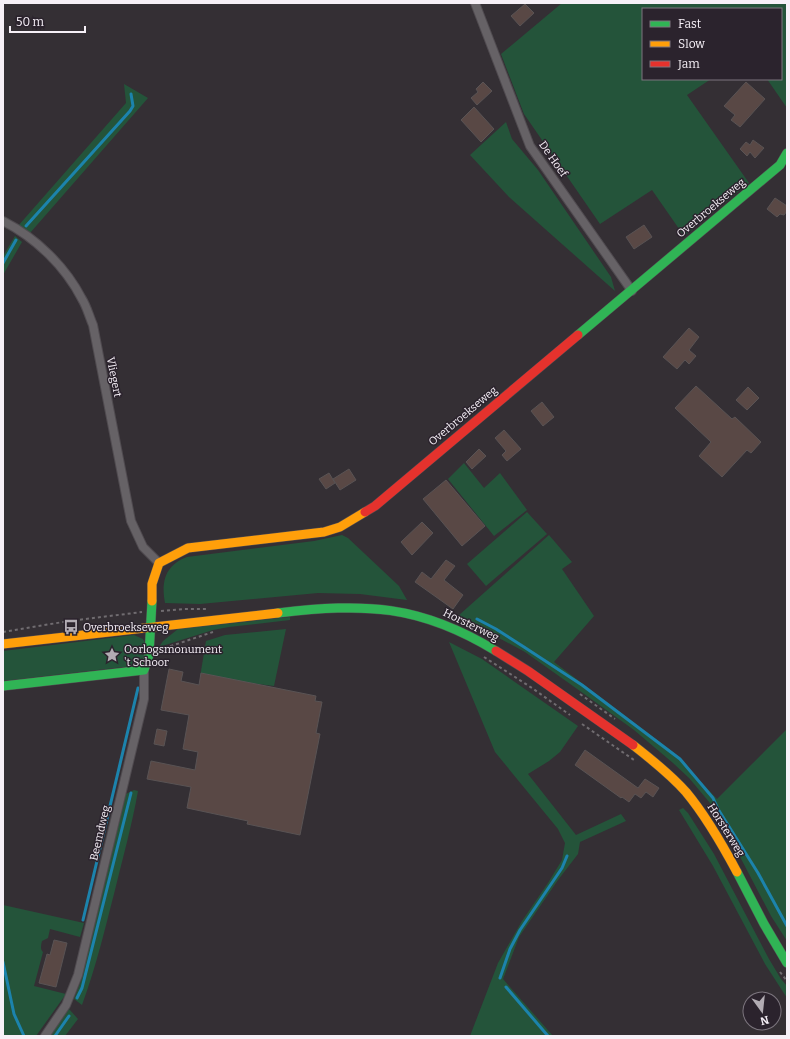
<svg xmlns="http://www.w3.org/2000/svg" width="790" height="1039" font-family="Bitter,serif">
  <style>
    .green { fill: #24543a }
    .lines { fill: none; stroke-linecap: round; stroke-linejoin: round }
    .stream { stroke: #1c83ac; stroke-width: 3 }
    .building { fill: #594845; stroke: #595354 }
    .street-casing { stroke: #504b50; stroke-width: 10 }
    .fast-casing { stroke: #504b50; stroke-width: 10 }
    .slow-casing { stroke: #504b50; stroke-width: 10 }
    .jam-casing { stroke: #504b50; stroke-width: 10 }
    .path { stroke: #706c70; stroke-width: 2; stroke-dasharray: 3 3; stroke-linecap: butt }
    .street { stroke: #666266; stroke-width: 8 }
    .fast { stroke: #30b455; stroke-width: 9 }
    .slow { stroke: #ff9f0a; stroke-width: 9 }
    .jam { stroke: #e5322d; stroke-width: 9 }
    .labels { text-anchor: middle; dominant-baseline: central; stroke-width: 3; stroke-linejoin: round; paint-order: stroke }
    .street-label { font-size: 11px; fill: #f6f0f7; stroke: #2b232d }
    .poi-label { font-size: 11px; fill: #f6f0f7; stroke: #2b232d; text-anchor: start }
  </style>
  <rect width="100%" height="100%" fill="#342f34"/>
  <g class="green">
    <path d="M 562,3 L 787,3 L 787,108 L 767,79 L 781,79 L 781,9 L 643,9 L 643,79 L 711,79 L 687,95 L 749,183 L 684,236 L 652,190 L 600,224 L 524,114 L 501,54 Z"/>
    <path d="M 124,84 L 148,98 L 30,233 L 18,226 L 126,103 Z"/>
    <path d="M 506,122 L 512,139 L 538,170 L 611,277 L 615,291 L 509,197 L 470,155 Z"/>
    <path d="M 15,236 L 22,242 L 3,275 L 3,256 Z"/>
    <path d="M 464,463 L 484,488 L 500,473 L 527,510 L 494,536 L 448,479 Z"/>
    <path d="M 527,512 L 547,534 L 486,586 L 467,564 Z"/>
    <path d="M 342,535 L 348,538 L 399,586 L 407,600 L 360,594 L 318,593 L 200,604 L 165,603 C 161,582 165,565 187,557 L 314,541 Z"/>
    <path d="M 549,535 L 572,562 L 562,569 L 594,616 L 554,662 L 673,752 L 717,799 L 787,729 L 787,941 L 771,916 L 715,809 L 689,778 L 673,763 L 634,730 L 580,691 L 525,652 L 458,616 Z"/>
    <path d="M 290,617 L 290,620 L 229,627 L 213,630 L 159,647 L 163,641 L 178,629 Z"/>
    <path d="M 286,629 L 274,686 L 200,677 L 206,641 L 225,635 Z"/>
    <path d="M 134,635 L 143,639 C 149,651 145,661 132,666 L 3,681 L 3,651 Z"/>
    <path d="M 449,642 L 482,659 L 578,726 L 560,752 L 549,761 L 528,774 L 576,835 L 621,814 L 626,821 L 580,842 L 578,854 L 558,880 L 519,937 L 503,979 L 553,1036 L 470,1036 L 498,963 L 522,921 L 548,883 L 562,860 L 565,843 L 558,829 L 495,752 Z"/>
    <path d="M 134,790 L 138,791 C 132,825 123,857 115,890 C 105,929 96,967 82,1005 L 74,999 L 81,981 L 126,794 Z"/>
    <path d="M 683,808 L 688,813 L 714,854 L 769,959 L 781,979 L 787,986 L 787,998 L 765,964 L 713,866 L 679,810 Z"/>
    <path d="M 3,905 L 84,923 L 80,937 L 50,929 L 48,938 L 42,941 C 41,945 40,949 43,952 L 34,986 L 66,994 L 36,1036 L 3,1036 Z"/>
    <path d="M 69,1009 L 78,1019 L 65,1036 L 50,1036 Z"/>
  </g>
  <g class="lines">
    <g class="stream">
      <path d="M 26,226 L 130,111 L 133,106 L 131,94"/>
      <path d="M 3,263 L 16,240"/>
      <path d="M 477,619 L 496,629 L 524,647 L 582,685 L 680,759 L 713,798 L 718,809 L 758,873 L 787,926"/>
      <path d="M 83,920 L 138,688"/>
      <path d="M 3,962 L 14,1014 L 24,1036"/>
      <path d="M 500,978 L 510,949 L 520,930 L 562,868 L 567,856"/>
      <path d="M 506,987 L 548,1036"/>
      <path d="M 77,998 L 82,988 L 131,793"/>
      <path d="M 55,1036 L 69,1016"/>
    </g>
  </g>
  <g class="building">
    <path d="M 525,4 L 534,13 L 520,26 L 511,16 Z"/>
    <path d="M 483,82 L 492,91 L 477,105 L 471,98 L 478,92 L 476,89 Z"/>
    <path d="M 746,82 L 765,99 L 740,127 L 731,120 L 735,115 L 724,106 Z"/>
    <path d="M 474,107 L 494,129 L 481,142 L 461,120 Z"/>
    <path d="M 753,140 L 764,148 L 755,158 L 750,152 L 747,156 L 740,149 L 746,142 L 750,145 Z"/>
    <path d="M 775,198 L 787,206 L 787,211 L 784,215 L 780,214 L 777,217 L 767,209 Z"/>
    <path d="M 644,225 L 652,237 L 634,249 L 626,237 Z"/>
    <path d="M 689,328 L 699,337 L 689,350 L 696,356 L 689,364 L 685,360 L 677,369 L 663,357 Z"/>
    <path d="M 696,386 L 732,419 L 735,417 L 761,442 L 751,453 L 747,450 L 722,477 L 699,456 L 711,442 L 675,408 Z"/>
    <path d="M 748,387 L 759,398 L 747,410 L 736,400 Z"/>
    <path d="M 542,402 L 554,417 L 543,426 L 531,411 Z"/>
    <path d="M 504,430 L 521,449 L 507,461 L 502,455 L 506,451 L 495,438 Z"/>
    <path d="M 479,449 L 486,456 L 472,469 L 466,462 Z"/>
    <path d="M 349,469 L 356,480 L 340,490 L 333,479 Z"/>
    <path d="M 329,473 L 335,483 L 326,489 L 319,479 Z"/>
    <path d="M 446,480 L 485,526 L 462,546 L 423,499 Z"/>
    <path d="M 422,522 L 433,533 L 412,555 L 401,542 Z"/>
    <path d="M 446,560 L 455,566 L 444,580 L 463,595 L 453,609 L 415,582 L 422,572 L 431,579 Z"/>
    <path d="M 169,669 L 183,672 L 181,681 L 199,685 L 201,673 L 316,696 L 315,701 L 322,702 L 316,733 L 320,734 L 300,835 L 247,824 L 248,821 L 187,808 L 191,787 L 147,779 L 151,761 L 195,770 L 198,752 L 183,749 L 189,715 L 161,710 Z"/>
    <path d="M 157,729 L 167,731 L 164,746 L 154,744 Z"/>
    <path d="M 585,750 L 638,788 L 645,779 L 659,788 L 653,797 L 646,792 L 641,798 L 635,794 L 629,802 L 622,797 L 621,798 L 575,765 Z"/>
    <path d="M 54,940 L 67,943 L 56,987 L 39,983 L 47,954 L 50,955 Z"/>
  </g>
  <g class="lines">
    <g class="street-casing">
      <g id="street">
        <path d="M 475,3 L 530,146 L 632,291"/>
        <path d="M 3,221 C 36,238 65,266 82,299 C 87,307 89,316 93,325 L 131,521 L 143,547 L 159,563"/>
        <path d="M 45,1036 L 66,1005 L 78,975 L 144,699 L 144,670"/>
      </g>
    </g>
    <g class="fast-casing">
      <g id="fast">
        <path d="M 578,335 L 780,165 L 787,153"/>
        <path d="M 278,613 C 365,603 419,604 496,651"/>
        <path d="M 3,686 L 144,670 L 149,655 L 152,601"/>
        <path d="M 737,872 L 764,924 L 787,963"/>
      </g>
    </g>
    <g class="slow-casing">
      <g id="slow">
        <path d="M 152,601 L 152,584 L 159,563 L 188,548 L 324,532 L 340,527 L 365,512"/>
        <path d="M 3,644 L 278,613"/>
        <path d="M 633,745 C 651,759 670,774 686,792 C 706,816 722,844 737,872"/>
      </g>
    </g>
    <g class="jam-casing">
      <g id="jam">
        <path d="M 365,512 L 375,506 L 578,335"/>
        <path d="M 496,651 L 528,671 L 633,745"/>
      </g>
    </g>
    <g class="path">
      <path d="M 161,611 L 184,609 L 208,609"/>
      <path d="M 3,632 L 69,621 L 142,612"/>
      <path d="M 159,650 L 213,632"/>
      <path d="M 484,657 L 532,688 L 570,715"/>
      <path d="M 112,658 L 112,664"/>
      <path d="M 580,694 L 615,719"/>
      <path d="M 582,724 L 634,760"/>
      <path d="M 780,972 L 787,981"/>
    </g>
    <use href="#street" class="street"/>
    <use href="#fast" class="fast"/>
    <use href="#slow" class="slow"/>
    <use href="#jam" class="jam"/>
  </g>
  <defs>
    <g id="bus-bare" transform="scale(1.2)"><path d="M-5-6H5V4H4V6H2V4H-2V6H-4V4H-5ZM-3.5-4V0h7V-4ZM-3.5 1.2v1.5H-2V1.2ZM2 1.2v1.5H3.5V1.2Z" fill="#b2acb3" stroke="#2b232d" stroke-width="2.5" paint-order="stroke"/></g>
    <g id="sight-bare" transform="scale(1.2)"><path d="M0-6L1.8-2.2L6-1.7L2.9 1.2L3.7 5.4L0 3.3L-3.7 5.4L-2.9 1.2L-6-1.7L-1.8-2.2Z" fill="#b2acb3" stroke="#2b232d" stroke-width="2.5" paint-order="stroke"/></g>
  </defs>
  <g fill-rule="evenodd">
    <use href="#bus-bare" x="71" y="627"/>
    <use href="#sight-bare" x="112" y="655"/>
  </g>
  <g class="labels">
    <g class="street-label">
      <text transform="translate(553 159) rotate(55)">De Hoef</text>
      <text transform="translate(711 208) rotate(-40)">Overbroekseweg</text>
      <text transform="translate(114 377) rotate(79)">Vliegert</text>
      <text transform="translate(463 416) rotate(-40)">Overbroekseweg</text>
      <text transform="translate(471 625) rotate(26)">Horsterweg</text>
      <text transform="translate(726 830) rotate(58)">Horsterweg</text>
      <text transform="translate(100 833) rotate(-77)">Beemdweg</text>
    </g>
    <g class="poi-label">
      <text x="83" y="627">Overbroekseweg</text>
      <text x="124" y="649">Oorlogsmonument<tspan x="124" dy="13">'t Schoor</tspan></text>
    </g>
  </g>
  <rect width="790" height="1039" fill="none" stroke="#f6f0f7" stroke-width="8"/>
  <rect x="642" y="8" width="140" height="72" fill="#2b232d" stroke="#7c757e"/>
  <rect x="650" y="21" width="20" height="6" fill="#30b455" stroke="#7c757e"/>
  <text x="678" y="28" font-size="12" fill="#f6f0f7">Fast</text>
  <rect x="650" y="41" width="20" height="6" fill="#ff9f0a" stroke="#7c757e"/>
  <text x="678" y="48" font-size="12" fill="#f6f0f7">Slow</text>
  <rect x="650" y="61" width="20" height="6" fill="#e5322d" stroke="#7c757e"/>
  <text x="678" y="68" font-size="12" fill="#f6f0f7">Jam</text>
  <g transform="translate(762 1011) rotate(165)"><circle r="19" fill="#2b232d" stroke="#7c757e"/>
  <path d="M0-3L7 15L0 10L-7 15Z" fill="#b2acb3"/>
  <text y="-6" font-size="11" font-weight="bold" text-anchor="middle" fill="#f6f0f7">N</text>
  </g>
  <path d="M10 26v6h75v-6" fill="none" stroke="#f6f0f7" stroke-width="2"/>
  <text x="16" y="26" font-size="12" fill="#f6f0f7" stroke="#2b232d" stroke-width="3" paint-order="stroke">50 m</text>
</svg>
